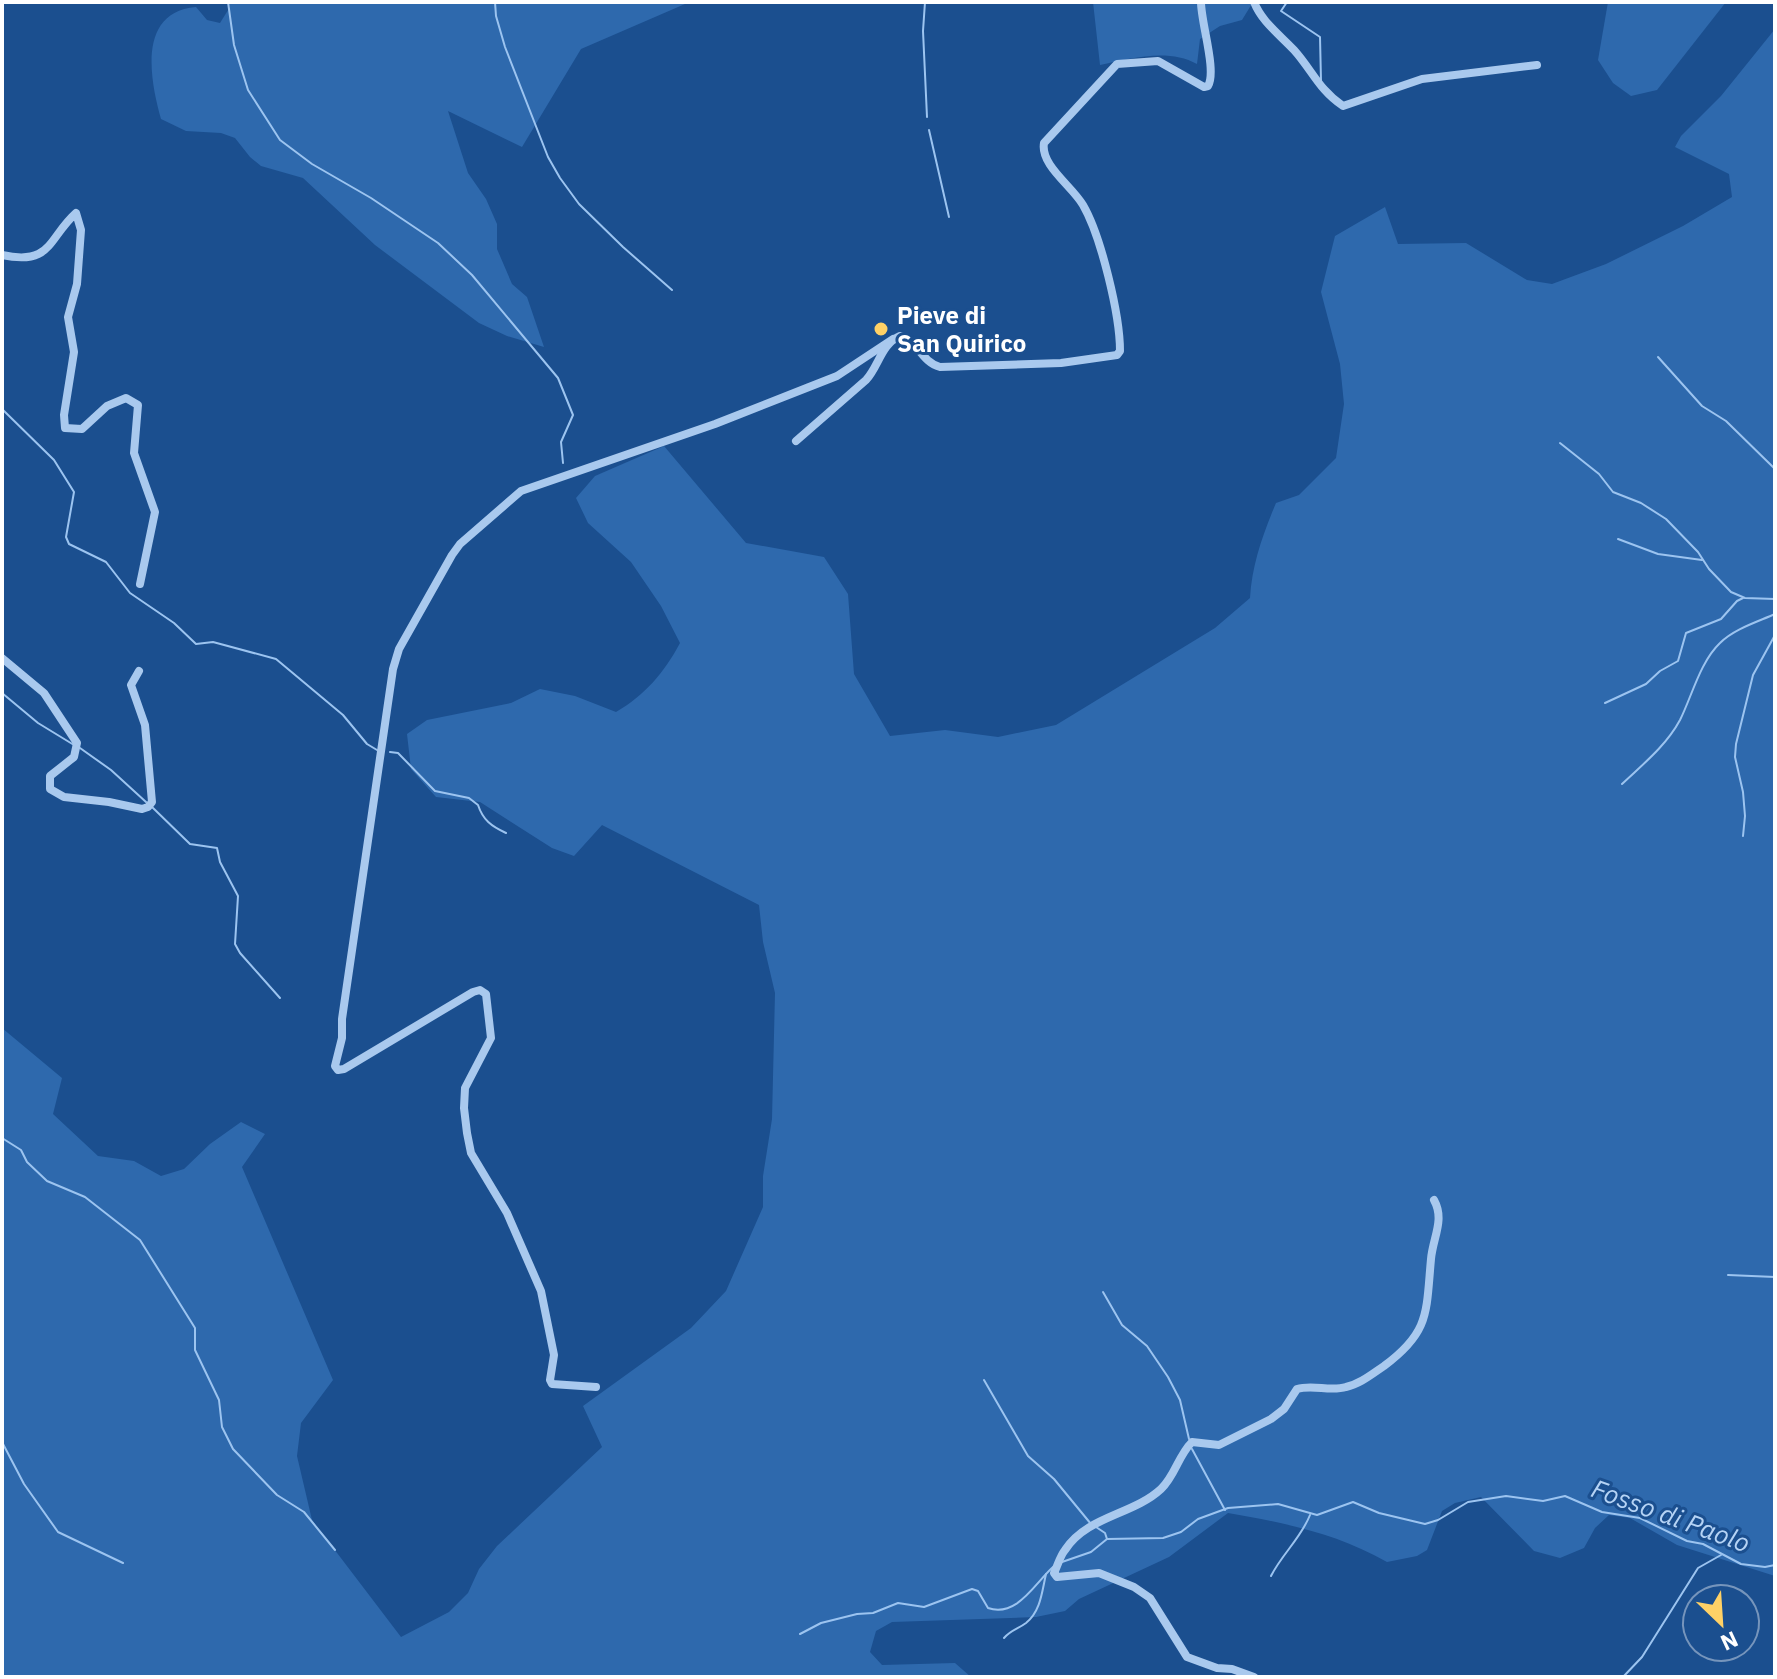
<svg xmlns="http://www.w3.org/2000/svg" width="1777" height="1679" font-family="'IBM Plex Sans',sans-serif">
  <style>
    .green { fill: #2e69ad }
    .lines { fill: none; stroke-linecap: round; stroke-linejoin: round }
    .stream { stroke: #9cc4f0; stroke-width: 2 }
    .minor { stroke: #a9c9ee; stroke-width: 8 }
    .poi-dot { fill: #ffd166; stroke: #1b4f8f; stroke-width: 3 }
    .labels { text-anchor: middle; dominant-baseline: central; stroke-width: 6; stroke-linejoin: round; paint-order: stroke }
    .poi-label { font-size: 24px; font-weight: bold; fill: #fff; stroke: #1b4f8f; text-anchor: start }
    .water-label { font-size: 26px; font-style: italic; fill: #b5d3f5; stroke: #1b4f8f }
  </style>
  <rect width="100%" height="100%" fill="#1b4f8f"/>
  <g class="green">
    <path d="M 226,2 L 685,2 L 685,4 L 581,49 L 522,147 L 448,111 L 468,173 L 486,199 L 497,224 L 497,249 L 512,284 L 527,297 L 544,347 L 507,336 L 479,323 L 375,245 L 303,178 L 261,166 L 250,157 L 235,138 L 221,133 L 186,131 L 161,119 C 150,80 137,12 196,7 L 207,20 L 220,23 L 230,7 Z"/>
    <path d="M 1093,2 L 1253,2 L 1242,20 L 1220,26 L 1200,39 L 1197,64 C 1169,48 1131,58 1100,65 Z"/>
    <path d="M 1608,2 L 1726,2 L 1657,90 L 1631,96 L 1613,83 L 1598,60 Z"/>
    <path d="M 1775,29 L 1775,1576 L 1677,1545 L 1630,1518 L 1609,1515 L 1595,1528 L 1584,1548 L 1560,1558 L 1534,1551 L 1481,1497 L 1455,1503 L 1442,1511 L 1427,1550 L 1417,1556 L 1387,1562 C 1336,1533 1285,1523 1228,1513 L 1169,1557 L 1079,1599 L 1065,1611 L 1036,1617 L 892,1622 L 876,1631 L 870,1652 L 882,1665 L 955,1663 L 971,1677 L 2,1677 L 2,1028 L 62,1078 L 53,1114 L 98,1156 L 134,1161 L 161,1176 L 184,1169 L 210,1144 L 241,1122 L 265,1134 L 242,1167 L 333,1380 L 301,1423 L 297,1456 L 312,1520 L 401,1637 L 449,1612 L 468,1593 L 479,1569 L 497,1546 L 602,1447 L 583,1406 L 691,1328 L 726,1291 L 763,1207 L 763,1176 L 772,1119 L 775,993 L 763,942 L 759,905 L 602,825 L 574,856 L 552,848 L 480,802 L 436,797 L 411,769 L 407,734 L 427,720 L 511,703 L 540,689 L 575,696 L 616,712 C 645,695 664,673 680,643 L 661,606 L 631,562 L 588,523 L 576,498 L 595,476 L 664,446 L 746,543 L 824,557 L 848,594 L 854,674 L 890,736 L 945,730 L 998,737 L 1056,725 L 1215,628 L 1250,598 C 1252,564 1263,534 1276,503 L 1299,495 L 1336,458 L 1344,404 L 1340,364 L 1321,292 L 1335,236 L 1385,207 L 1398,244 L 1466,243 L 1527,280 L 1552,284 L 1606,264 L 1683,226 L 1732,197 L 1729,174 L 1675,147 L 1681,136 L 1721,96 Z"/>
  </g>
  <g class="lines">
    <g class="stream">
      <path d="M 228,2 L 234,45 L 248,90 L 280,140 L 312,164 L 371,198 L 438,243 L 472,275 L 558,378 L 573,415 L 561,442 L 563,463"/>
      <path d="M 495,2 L 496,16 L 505,47 L 548,157 L 560,178 L 579,204 L 623,247 L 672,290"/>
      <path d="M 925,2 L 923,31 L 927,117"/>
      <path d="M 1287,2 L 1281,11 L 1320,37 L 1321,81"/>
      <path d="M 929,130 L 949,217"/>
      <path d="M 1658,357 L 1702,406 L 1726,421 L 1775,469"/>
      <path d="M 2,409 L 54,460 L 74,492 L 66,537 L 69,544 L 106,562 L 130,593 L 174,623 L 196,644 L 213,642 L 276,659 L 343,715 L 367,744 L 377,750"/>
      <path d="M 1560,443 L 1599,474 L 1613,492 L 1641,503 L 1666,519 L 1698,552 L 1709,569 L 1731,592 L 1745,598 L 1775,599"/>
      <path d="M 1618,539 L 1658,554 L 1702,560"/>
      <path d="M 2,693 L 38,723 L 74,745"/>
      <path d="M 1605,703 L 1646,684 L 1660,671 L 1678,661 L 1686,633 L 1721,619 L 1737,601 L 1743,598"/>
      <path d="M 80,748 L 111,770 L 146,802"/>
      <path d="M 390,752 L 398,753 L 435,791 L 469,798 L 478,805 C 483,820 491,826 506,833"/>
      <path d="M 1622,784 C 1642,765 1666,746 1680,720 C 1692,696 1700,662 1720,643 C 1734,629 1757,622 1775,614"/>
      <path d="M 151,806 L 190,844 L 217,848 L 220,862 L 238,896 L 235,944 L 240,953 L 280,998"/>
      <path d="M 1743,836 L 1745,816 L 1743,792 L 1735,757 L 1736,744 L 1753,675 L 1775,635"/>
      <path d="M 2,1138 L 21,1150 L 27,1162 L 47,1181 L 85,1197 L 140,1240 L 195,1328 L 195,1350 L 219,1400 L 222,1427 L 233,1449 L 277,1495 L 304,1512 L 335,1550"/>
      <path d="M 1728,1275 L 1775,1277"/>
      <path d="M 1103,1292 L 1122,1325 L 1147,1346 L 1168,1377 L 1180,1400 L 1189,1439"/>
      <path d="M 984,1380 L 1028,1456 L 1054,1479 L 1091,1524"/>
      <path d="M 2,1442 L 24,1484 L 58,1532 L 123,1563"/>
      <path d="M 1192,1449 L 1225,1510"/>
      <path d="M 1096,1527 L 1105,1533 L 1107,1539"/>
      <path d="M 1062,1562 L 1091,1552 L 1107,1539 L 1163,1538 L 1181,1532 L 1198,1519 L 1228,1508 L 1278,1504 L 1317,1515 L 1353,1502 L 1379,1513 L 1425,1524 L 1438,1520 L 1468,1502 L 1506,1496 L 1543,1501 L 1565,1496 L 1602,1512 L 1640,1518 L 1687,1541 L 1703,1544 L 1741,1564 L 1765,1567 L 1775,1565"/>
      <path d="M 1271,1576 C 1282,1554 1301,1538 1310,1515"/>
      <path d="M 800,1634 L 821,1623 L 857,1614 L 873,1613 L 898,1603 L 924,1607 L 972,1589 L 978,1591 L 988,1608 C 1017,1618 1035,1583 1053,1567"/>
      <path d="M 1004,1638 C 1011,1630 1018,1629 1026,1623 C 1041,1611 1042,1591 1046,1574"/>
      <path d="M 1623,1677 L 1642,1657 L 1698,1568 L 1721,1555"/>
    </g>
    <g class="minor">
      <path d="M 1254,2 C 1262,22 1279,34 1294,50 C 1312,70 1319,90 1343,106 L 1422,79 L 1537,65"/>
      <path d="M 2,255 C 52,266 48,238 76,213 L 81,230 L 77,284 L 68,317 L 74,352 L 64,415 L 65,428 L 82,429 L 107,406 L 126,398 L 138,405 L 134,453 L 155,512 L 140,584"/>
      <path d="M 796,441 L 866,380 C 879,366 881,344 900,336 C 918,340 920,361 940,367 L 1061,363 L 1117,355 L 1120,351 C 1120,315 1101,236 1083,205 C 1072,186 1040,165 1044,143 L 1117,64 L 1158,61 L 1204,87 L 1208,86 C 1217,71 1201,23 1201,2"/>
      <path d="M 2,658 L 44,693 L 77,743 L 74,757 L 50,776 L 50,789 L 64,797 L 109,802 L 142,809 L 148,807 L 152,802 L 145,725 L 131,685 L 139,671"/>
      <path d="M 596,1387 L 552,1384 L 550,1380 L 554,1355 L 541,1291 L 507,1213 L 471,1153 L 467,1133 L 464,1108 L 465,1088 L 491,1038 L 486,994 L 480,990 L 473,992 L 344,1069 L 338,1070 L 335,1066 L 342,1038 L 342,1019 L 393,669 L 399,649 L 452,555 L 460,544 L 521,491 L 715,424 L 809,387 L 837,376 L 893,339"/>
      <path d="M 1254,1677 L 1232,1669 L 1217,1668 L 1187,1657 L 1150,1598 L 1134,1587 L 1099,1573 L 1057,1577 L 1054,1573 C 1058,1565 1060,1556 1065,1550 C 1087,1516 1133,1515 1161,1489 C 1175,1476 1178,1456 1192,1442 L 1219,1445 L 1271,1419 L 1284,1409 L 1297,1389 C 1313,1384 1330,1392 1346,1387 C 1360,1384 1372,1374 1384,1366 C 1430,1332 1426,1313 1431,1259 C 1433,1237 1445,1220 1434,1200"/>
    </g>
  </g>
  <circle class="poi-dot" cx="881" cy="329" r="8"/>
  <g class="labels">
    <g class="poi-label">
      <text x="897" y="315">Pieve di<tspan x="897" dy="28">San Quirico</tspan></text>
    </g>
    <g class="water-label">
      <text transform="translate(1671 1515) rotate(20)">Fosso di Paolo</text>
    </g>
  </g>
  <rect width="1777" height="1679" fill="none" stroke="#ffffff" stroke-width="8"/>
  <g transform="translate(1721 1623) rotate(155)"><circle r="38" fill="#1b4f8f" stroke="#7695bc" stroke-width="2"/>
  <path d="M0-6L14 30L0 20L-14 30Z" fill="#ffd166"/>
  <text y="-12" font-size="22" font-weight="bold" text-anchor="middle" fill="#ffffff">N</text>
  </g>
</svg>
